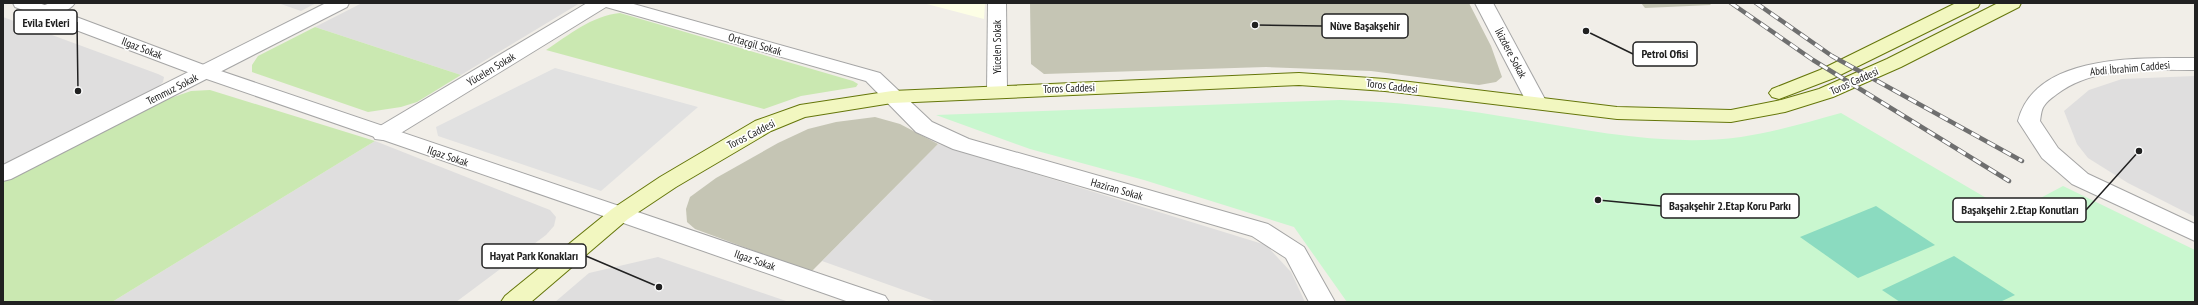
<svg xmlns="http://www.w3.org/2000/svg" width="2198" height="305" font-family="'PT Sans Narrow',sans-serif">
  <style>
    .residential { fill: #dfdede }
    .education { fill: #fdfee5 }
    .construction { fill: #c5c5b4 }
    .grass { fill: #cae8b1 }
    .park { fill: #c9f7cf }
    .pitch { fill: #8bdbc0 }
    .parking { fill: #e1e1e1 }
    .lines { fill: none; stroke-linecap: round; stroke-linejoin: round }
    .minor-casing { stroke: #a5a5a5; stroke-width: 2 }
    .tertiary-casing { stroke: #a5a5a5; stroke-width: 2 }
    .secondary-casing { stroke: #65760a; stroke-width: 2 }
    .minor { fill: #fff; fill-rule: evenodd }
    .tertiary { fill: #fff; fill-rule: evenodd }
    .secondary { fill: #f2f7c0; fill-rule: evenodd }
    .rail-casing { stroke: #6f6f6f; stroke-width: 4.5 }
    .rail { stroke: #fff; stroke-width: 3; stroke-dasharray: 9; stroke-linecap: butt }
    .labels { text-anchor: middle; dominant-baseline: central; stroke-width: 3.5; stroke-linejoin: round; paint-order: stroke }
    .street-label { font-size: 11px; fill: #212121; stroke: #fff }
    .leader { fill: none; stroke: #212121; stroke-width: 1.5 }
    .callout-dot { fill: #212121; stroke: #fff; stroke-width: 1.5 }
    .callout { fill: #fff; stroke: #212121; stroke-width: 1.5 }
    .callout-label { font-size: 12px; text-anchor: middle; font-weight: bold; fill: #212121 }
  </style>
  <rect width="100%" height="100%" fill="#f1eee8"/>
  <g class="residential">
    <path d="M 278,3 L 316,3 L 301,11 Z"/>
    <path d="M 362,3 L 580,3 L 461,75 L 315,27 Z"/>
    <path d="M 3,17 L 158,74 L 164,77 L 163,82 L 156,89 L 3,166 Z"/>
    <path d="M 2195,76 L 2195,217 L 2128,183 L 2088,158 L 2077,144 L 2064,111 L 2089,90 L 2122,79 Z"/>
    <path d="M 375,141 L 550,210 L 556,217 L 554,226 L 546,235 L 456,302 L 112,302 Z"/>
    <path d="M 938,144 L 1266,245 L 1291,272 L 1305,302 L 937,302 L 822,261 Z"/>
    <path d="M 658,257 L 789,302 L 555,302 L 589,273 Z"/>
  </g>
  <path class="education" d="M 923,3 L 985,3 L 984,19 Z"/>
  <g class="construction">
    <path d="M 1030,3 L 1469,3 L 1491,46 L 1502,77 L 1496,82 L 1479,85 L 1371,71 L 1266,67 L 1044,74 L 1031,64 Z"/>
    <path d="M 1641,3 L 1709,3 L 1711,5 L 1645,8 Z"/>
    <path d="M 875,117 L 900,124 L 938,144 L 811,272 L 695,229 L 687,222 L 686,209 L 690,197 L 716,178 L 778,143 L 808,129 L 836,122 Z"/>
  </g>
  <g class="grass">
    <path d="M 620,13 L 853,81 L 858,84 L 856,87 L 801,96 L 764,109 L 546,50 C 569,35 591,16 620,13 Z"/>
    <path d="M 315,27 L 461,75 L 417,102 L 401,107 L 368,112 L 252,72 L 252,65 L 258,56 Z"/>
    <path d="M 210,90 L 375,141 L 112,302 L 3,302 L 3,182 L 165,100 L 191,91 Z"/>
  </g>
  <path class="park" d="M 1340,100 C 1394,102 1447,107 1500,116 C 1579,128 1661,148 1741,137 C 1775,132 1808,122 1841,113 L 2012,213 L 2063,186 L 2195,250 L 2195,302 L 1347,302 L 1294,227 L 1144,180 L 1030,149 L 936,115 Z"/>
  <g class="pitch">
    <path d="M 1876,206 L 1935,245 L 1858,278 L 1800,237 Z"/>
    <path d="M 1954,256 L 2015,295 L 2000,302 L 1900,302 L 1882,290 Z"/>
  </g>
  <path class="parking" d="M 555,68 L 698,107 L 601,191 L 438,136 L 436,127 Z"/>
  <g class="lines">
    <g class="minor-casing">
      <g id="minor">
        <path d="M 50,3 L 75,3 C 69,12 51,18 40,15 L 38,11 L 40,7 Z"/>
        <path d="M 326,3 L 349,3 L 347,7 L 11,179 L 3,181 L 3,165 Z"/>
        <path d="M 587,3 L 630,3 L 880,73 L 932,122 L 969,139 L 1268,224 L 1304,247 L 1335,302 L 1309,302 L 1286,258 L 1252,236 L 953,149 L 916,132 L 866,81 L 606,7 L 391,139 L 383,140 L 375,139 L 372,134 L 375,129 Z"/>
        <path d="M 988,3 L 1006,3 L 1007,91 L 1004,95 L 997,97 L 990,95 L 987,91 Z"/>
        <path d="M 620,206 L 885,296 L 889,302 L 849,302 L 612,219 L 608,214 L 612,209 Z"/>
      </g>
    </g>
    <g class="tertiary-casing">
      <g id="tertiary">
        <path d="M 13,3 L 39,3 L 212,68 L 628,209 L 632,214 L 628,219 L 620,222 L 612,219 L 198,76 L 15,7 Z"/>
        <path d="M 1475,3 L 1493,3 L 1547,103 L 1544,107 L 1537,109 L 1530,107 L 1527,103 Z"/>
        <path d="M 2195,58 L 2195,70 C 2150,70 2095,65 2057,94 C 2053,97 2047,101 2044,106 C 2041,110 2041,116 2040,121 L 2058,148 L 2088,174 L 2195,224 L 2195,241 L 2072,184 L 2042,158 L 2018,121 C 2035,53 2141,58 2195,58 Z"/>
      </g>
    </g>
    <g class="secondary-casing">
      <g id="secondary">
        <path d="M 1956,3 L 1980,3 L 1978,7 L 1834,78 L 1779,99 L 1772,97 L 1769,93 L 1772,89 L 1820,70 Z"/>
        <path d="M 1998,3 L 2021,3 L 2019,7 L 1901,67 L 1833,97 L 1785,112 L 1731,122 L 1617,119 L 1385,91 L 1299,85 L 892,103 L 805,117 L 771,131 L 676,187 L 628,219 L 531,302 L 501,302 L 505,296 L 612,209 L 660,177 L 755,121 L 800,105 L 892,91 L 1299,73 L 1385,79 L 1617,107 L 1731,110 L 1781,100 L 1819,89 L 1887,59 Z"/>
      </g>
    </g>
    <use href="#minor" class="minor"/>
    <use href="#tertiary" class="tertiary"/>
    <use href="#secondary" class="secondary"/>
    <g class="rail-casing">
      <g id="rail">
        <path d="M 1731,3 L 1813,60 L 2009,181"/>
        <path d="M 1756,3 L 1832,56 L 2022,161"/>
      </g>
    </g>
    <use href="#rail" class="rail"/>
  </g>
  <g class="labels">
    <g class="street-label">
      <text transform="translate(755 44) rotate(16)">Ortaçgil Sokak</text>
      <text transform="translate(997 47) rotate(-90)">Yücelen Sokak</text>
      <text transform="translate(142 48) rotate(21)">Ilgaz Sokak</text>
      <text transform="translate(1511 53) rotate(62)">İkizdere Sokak</text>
      <text transform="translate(2130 68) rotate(-5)">Abdi İbrahim Caddesi</text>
      <text transform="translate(491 69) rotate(-31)">Yücelen Sokak</text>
      <text transform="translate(1854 81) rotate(-24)">Toros Caddesi</text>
      <text transform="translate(1392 86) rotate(7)">Toros Caddesi</text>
      <text transform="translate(1069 88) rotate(-2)">Toros Caddesi</text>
      <text transform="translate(172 89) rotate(-27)">Temmuz Sokak</text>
      <text transform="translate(751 134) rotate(-27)">Toros Caddesi</text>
      <text transform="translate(448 156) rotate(19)">Ilgaz Sokak</text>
      <text transform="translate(1117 189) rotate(16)">Haziran Sokak</text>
      <text transform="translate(755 260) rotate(19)">Ilgaz Sokak</text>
    </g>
  </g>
  <path class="leader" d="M78 91L77 22M1255 25L1322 26M1586 31L1633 54M1598 200L1661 206M2139 151L2086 210M659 287L586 256"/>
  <g class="callout-dot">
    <circle cx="78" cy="91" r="4"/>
    <circle cx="1255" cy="25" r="4"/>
    <circle cx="1586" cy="31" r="4"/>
    <circle cx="1598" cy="200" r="4"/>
    <circle cx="2139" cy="151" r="4"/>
    <circle cx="659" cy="287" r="4"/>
  </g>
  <g class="callout">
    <rect x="14" y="10" width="63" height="24" rx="4"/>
    <rect x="1322" y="14" width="86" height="24" rx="4"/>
    <rect x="1633" y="42" width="64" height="24" rx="4"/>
    <rect x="1661" y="194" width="138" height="24" rx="4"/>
    <rect x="1953" y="198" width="133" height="24" rx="4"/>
    <rect x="482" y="244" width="104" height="24" rx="4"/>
  </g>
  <g class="callout-label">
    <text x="46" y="27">Evila Evleri</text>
    <text x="1365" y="30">Nùve Başakşehir</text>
    <text x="1665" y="58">Petrol Ofisi</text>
    <text x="1730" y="210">Başakşehir 2.Etap Koru Parkı</text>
    <text x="2020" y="214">Başakşehir 2.Etap Konutları</text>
    <text x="534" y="260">Hayat Park Konakları</text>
  </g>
  <rect width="2198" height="305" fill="none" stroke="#212121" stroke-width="8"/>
</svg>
